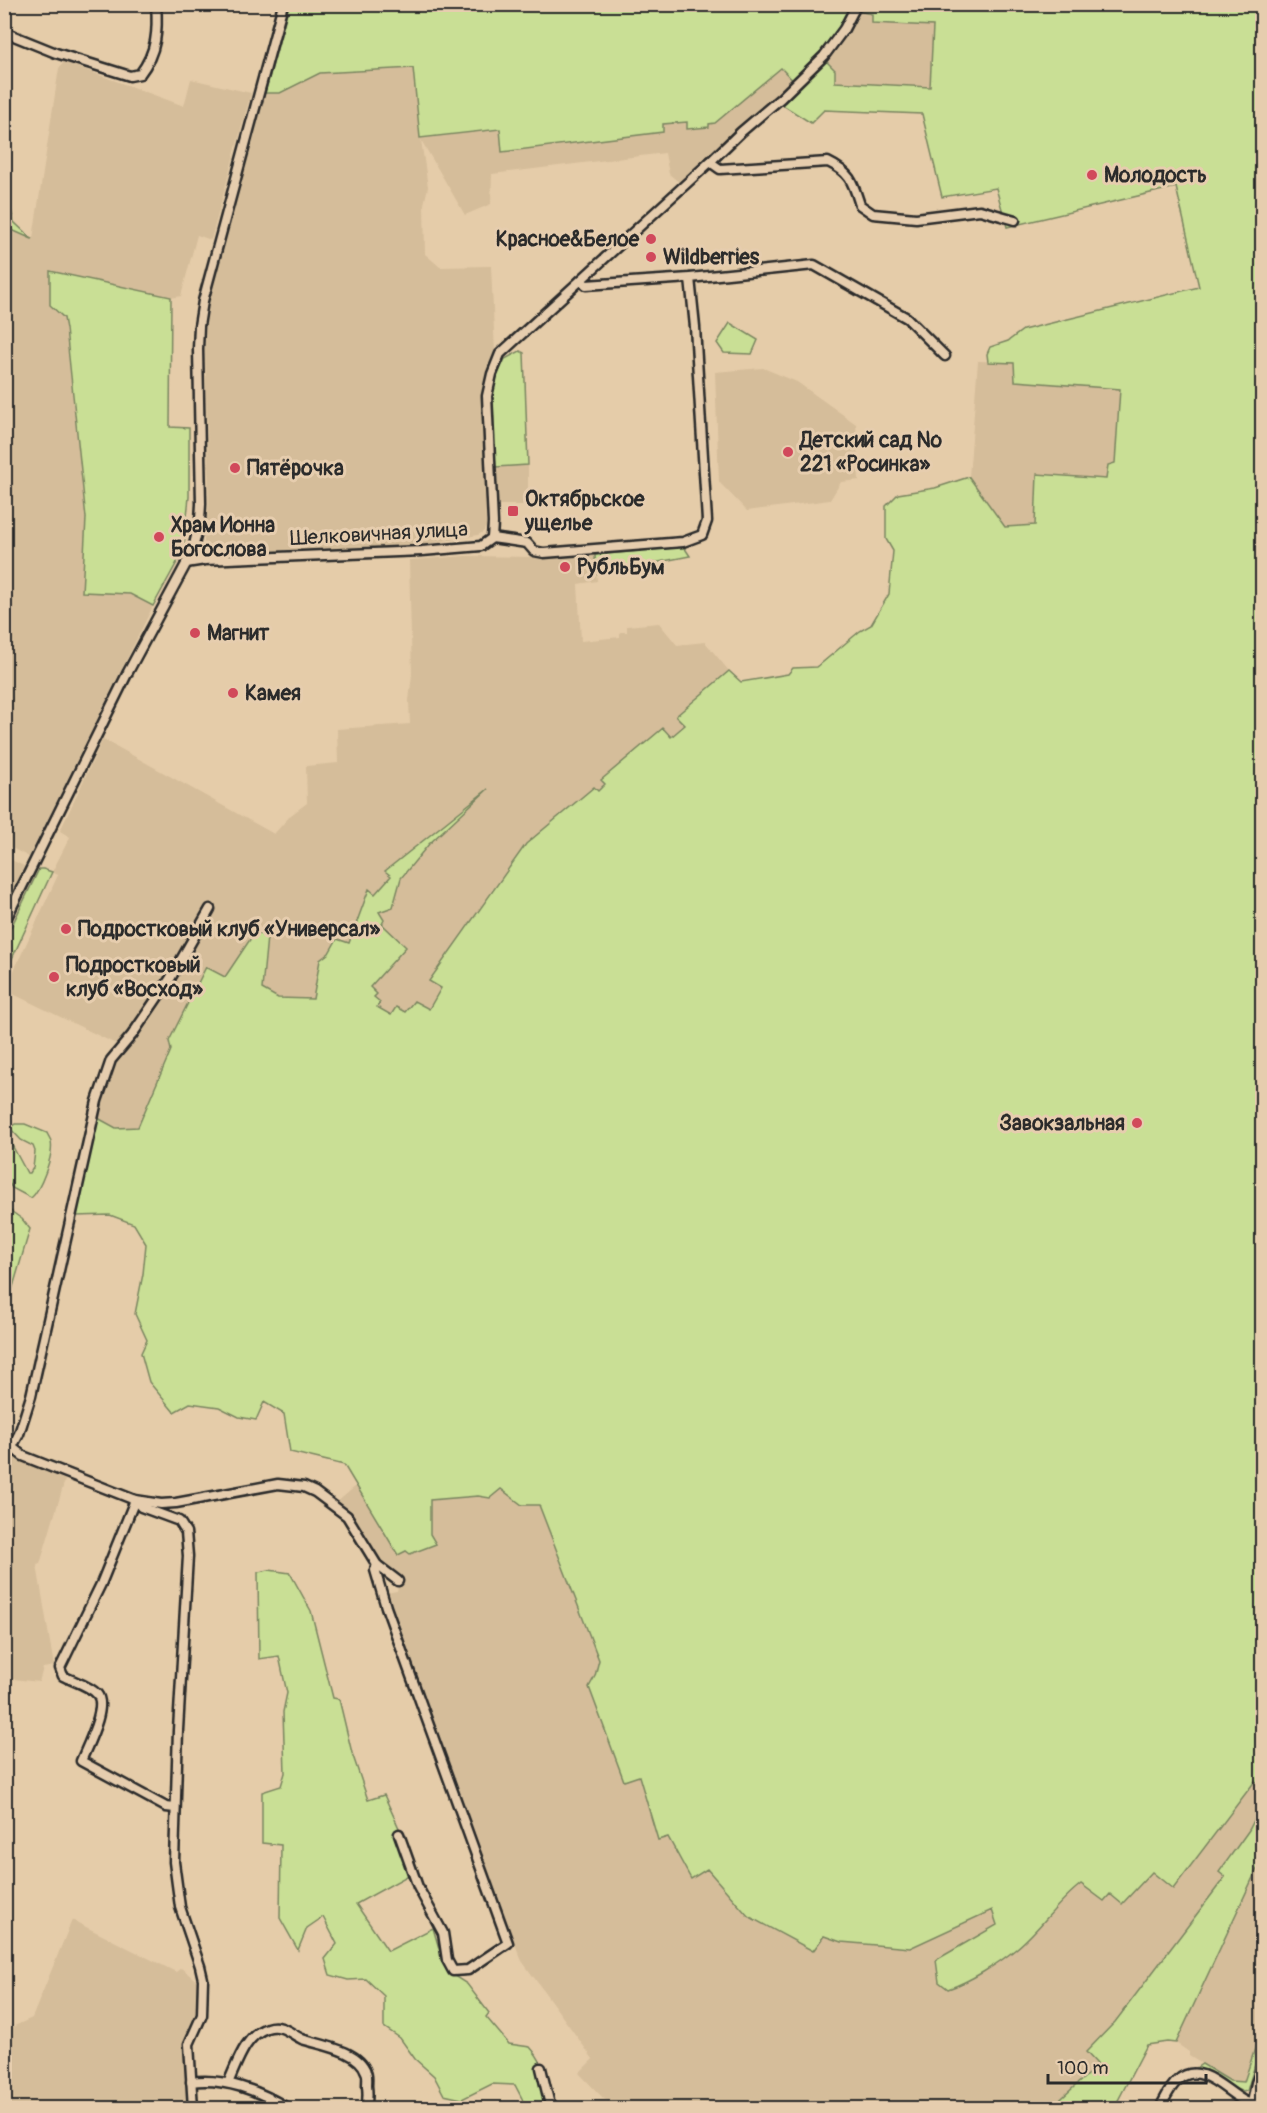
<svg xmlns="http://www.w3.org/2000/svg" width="1267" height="2113" font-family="Pangolin,sans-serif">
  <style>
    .built { fill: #d5bd9a }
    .green { fill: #c9df95; stroke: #7a8560; stroke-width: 1.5; fill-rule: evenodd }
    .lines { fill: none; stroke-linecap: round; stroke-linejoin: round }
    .minor-casing { stroke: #2b2b2b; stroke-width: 13 }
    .minor { stroke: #e6cdae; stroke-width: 8 }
    .poi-dot { fill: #d1495b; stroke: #e6cdae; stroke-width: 2 }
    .labels { text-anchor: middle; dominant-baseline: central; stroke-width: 6; stroke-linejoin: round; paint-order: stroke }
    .poi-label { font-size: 21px; font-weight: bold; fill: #2b2b2b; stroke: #e6cdae; text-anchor: start }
    .street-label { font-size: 21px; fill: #2b2b2b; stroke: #e6cdae }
  </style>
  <rect width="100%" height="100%" fill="#e5cca9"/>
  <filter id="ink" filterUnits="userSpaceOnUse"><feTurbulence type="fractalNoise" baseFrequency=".0167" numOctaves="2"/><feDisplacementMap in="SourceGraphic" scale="12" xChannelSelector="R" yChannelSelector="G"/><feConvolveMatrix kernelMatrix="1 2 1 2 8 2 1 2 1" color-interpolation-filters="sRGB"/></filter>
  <g filter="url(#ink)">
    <g class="built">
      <path d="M 858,11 L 873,14 L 873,23 L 933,26 L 930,87 L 835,82 L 825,60 Z"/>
      <path d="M 64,62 L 184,106 L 191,79 L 251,93 L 211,240 L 197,235 L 181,296 L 64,319 L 86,518 L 82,592 L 130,594 L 153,606 L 29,857 L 4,844 L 4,227 L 33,238 L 59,68 Z"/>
      <path d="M 413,68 L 484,130 L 501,129 L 503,152 L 662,132 L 662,124 L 687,122 L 709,127 L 709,124 L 715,123 L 780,68 L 794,82 L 680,183 L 669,174 L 665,153 L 492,174 L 491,204 L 465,215 L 421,140 L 428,187 L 424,204 L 425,254 L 440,267 L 491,266 L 495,353 L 482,397 L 486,527 L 483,532 L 478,535 L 415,546 L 211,555 L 204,550 L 204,538 L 209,504 L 205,349 L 206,324 L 209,302 L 265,93 L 280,93 L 320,73 Z"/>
      <path d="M 978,361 L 1014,362 L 1015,381 L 1120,389 L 1115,464 L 1107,479 L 1037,475 L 1035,525 L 1005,527 L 969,477 Z"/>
      <path d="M 763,368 L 797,382 L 856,424 L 859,480 L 841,482 L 830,500 L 747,511 L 719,482 L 715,372 Z"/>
      <path d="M 528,465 L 528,505 L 495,505 L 495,467 Z"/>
      <path d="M 595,555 L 597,581 L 578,584 L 581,641 L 620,637 L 620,632 L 627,632 L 627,626 L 659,623 L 677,645 L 705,642 L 729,671 L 676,716 L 685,725 L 671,737 L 663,729 L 602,780 L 605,784 L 597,791 L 594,787 L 526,844 L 429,980 L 442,988 L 429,1009 L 391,1015 L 377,1007 L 370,988 L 384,920 L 379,912 L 393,907 L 401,878 L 429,844 L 386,871 L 391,876 L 375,894 L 369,889 L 349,943 L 337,939 L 329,953 L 320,960 L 313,999 L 277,998 L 262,989 L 267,937 L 254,932 L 225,977 L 207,967 L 138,1127 L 116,1128 L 96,1117 L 120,1046 L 5,990 L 58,875 L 52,872 L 70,837 L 60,831 L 103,739 L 274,834 L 291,815 L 307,803 L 306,766 L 338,763 L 337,729 L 410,724 L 409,701 L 412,674 L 409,560 L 466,556 L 533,557 L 541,559 Z"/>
      <path d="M 5,857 L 24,866 L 5,908 Z"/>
      <path d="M 4,1446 L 17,1459 L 65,1480 L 40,1564 L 37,1565 L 54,1666 L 43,1668 L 39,1682 L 5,1678 Z"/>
      <path d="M 357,1485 L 398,1555 L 430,1534 L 430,1500 L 478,1496 L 490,1498 L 501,1489 L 522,1505 L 539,1505 L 599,1660 L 595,1676 L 589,1687 L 624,1781 L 639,1775 L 658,1840 L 668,1837 L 691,1879 L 707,1869 L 748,1916 L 813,1951 L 824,1936 L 841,1942 L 910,1948 L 992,1910 L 998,1925 L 936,1960 L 940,1982 L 948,1989 L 962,1985 L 1016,1949 L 1069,1893 L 1082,1884 L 1104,1901 L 1109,1894 L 1152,1872 L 1173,1889 L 1255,1781 L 1262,1786 L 1262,1805 L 1249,1830 L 1219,1873 L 1225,1877 L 1115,2022 L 1087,2051 L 1098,2064 L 1051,2108 L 621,2108 L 604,2099 L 579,2073 L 593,2059 L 522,1961 L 483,1869 L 385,1593 L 397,1591 L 400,1579 L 383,1565 L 351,1515 L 336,1503 Z"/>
      <path d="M 1262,1858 L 1262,2027 L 1244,2082 L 1230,2081 L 1189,2056 L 1189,2052 L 1176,2043 Z"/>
      <path d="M 72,1920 L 176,1972 L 181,1968 L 198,1982 L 197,2010 L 184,2042 L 187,2108 L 5,2108 L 5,2039 L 10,2028 L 32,2018 Z"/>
    </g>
    <g class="green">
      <path d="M 289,5 L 1262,5 L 1262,1786 L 1255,1781 L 1173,1889 L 1152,1872 L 1122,1904 L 1110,1894 L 1104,1901 L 1081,1884 C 1056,1903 1040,1930 1016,1949 C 998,1964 969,1982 948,1989 L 939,1982 L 936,1960 L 997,1925 L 992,1910 L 910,1948 L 841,1942 L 824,1936 L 813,1951 L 748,1916 L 707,1869 L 691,1879 L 668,1837 L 658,1840 L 639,1776 L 624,1781 L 589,1687 L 595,1676 L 599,1660 L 539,1505 L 522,1505 L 501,1489 L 490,1498 L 478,1496 L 430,1500 L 430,1534 L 436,1544 L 410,1554 L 406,1551 L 398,1555 L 344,1465 L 290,1452 L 284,1414 L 264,1402 L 256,1420 L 239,1417 L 219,1407 L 190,1403 L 174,1412 L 149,1382 L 141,1353 L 147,1340 L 135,1314 L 143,1274 L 146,1244 L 134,1224 L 110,1215 L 76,1216 L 96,1117 L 116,1128 L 138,1127 L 171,1050 L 169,1041 L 206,967 L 225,977 L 255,932 L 267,937 L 262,989 L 278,998 L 313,999 L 320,960 L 329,953 L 337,939 L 349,943 L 369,889 L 375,894 L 391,876 L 385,871 L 488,789 L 429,844 L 401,878 L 393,907 L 379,912 L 384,920 L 382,924 L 406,947 L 370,987 L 377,994 L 374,997 L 380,1002 L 377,1007 L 391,1015 L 396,1007 L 405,1012 L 414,1001 L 429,1009 L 441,988 L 429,981 L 526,844 L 594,787 L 598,791 L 605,784 L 601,780 L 663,728 L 671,737 L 685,725 L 676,716 L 729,671 L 741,682 L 788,674 L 793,668 L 817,667 L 860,631 L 871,625 L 889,594 L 893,551 L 886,539 L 886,506 L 898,494 L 935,488 L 969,477 L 1005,527 L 1035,525 L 1037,474 L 1106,479 L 1108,465 L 1115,463 L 1120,389 L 1015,381 L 1014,363 L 988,362 L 987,354 L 990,347 L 1008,341 L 1023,330 L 1199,287 L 1176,187 L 1007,227 L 996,188 L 942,197 L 922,114 L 824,110 L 811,123 L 781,104 L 799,87 L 781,68 L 715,123 L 709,124 L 709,127 L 687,129 L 687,122 L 663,124 L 663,132 L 502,152 L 500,129 L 420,138 L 413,68 L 320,73 L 280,93 L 265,93 ZM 858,11 L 872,14 L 872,23 L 933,26 L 930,87 L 835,82 L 835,70 L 825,60 Z"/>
      <path d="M 4,205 L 10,206 L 14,222 L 32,239 L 5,227 Z"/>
      <path d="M 50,271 L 171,297 L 170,427 L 189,428 L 189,497 L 184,545 L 181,555 L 153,606 L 130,594 L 82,592 L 86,518 L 66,329 L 64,318 L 50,305 Z"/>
      <path d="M 730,323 L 758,340 L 752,354 L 724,353 L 717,343 Z"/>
      <path d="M 520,351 L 524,353 L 528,465 L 495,467 L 493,392 L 497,376 L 505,359 Z"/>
      <path d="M 684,547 L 690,556 L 596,574 L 595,555 Z"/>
      <path d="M 39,869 L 43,869 L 52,872 L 9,965 L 5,962 L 5,940 Z"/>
      <path d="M 15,1124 L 25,1124 L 47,1133 C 48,1136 51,1139 51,1142 C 54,1155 40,1191 31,1198 L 12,1188 L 7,1180 L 5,1181 L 5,1132 L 27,1173 L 30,1173 L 33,1168 L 35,1151 L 33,1146 L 21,1140 L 10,1128 Z"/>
      <path d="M 8,1209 L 22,1219 L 30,1229 L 5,1314 L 4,1211 Z"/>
      <path d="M 269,1570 L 290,1573 L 311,1611 L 333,1698 L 339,1699 L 352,1753 L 368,1800 L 384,1795 L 418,1870 L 356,1904 L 388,1951 L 433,1928 L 443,1962 L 451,1974 L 467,1984 L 489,2013 L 486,2017 L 509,2044 L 530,2047 C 550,2069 543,2085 556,2108 L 527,2108 L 515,2085 L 492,2084 L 462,2099 L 444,2095 L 434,2076 L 415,2059 L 400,2038 L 384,2027 L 384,1996 L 366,1979 L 348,1980 L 330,1975 L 325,1959 L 337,1944 L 323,1917 L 307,1928 L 298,1950 L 280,1918 L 281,1845 L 262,1843 L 262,1792 L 281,1786 L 285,1773 L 283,1712 L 287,1693 L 279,1656 L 259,1659 L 258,1572 Z"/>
      <path d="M 1262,1805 L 1262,1858 L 1176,2043 L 1167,2042 L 1147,2045 L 1114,2108 L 1051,2108 L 1098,2065 L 1086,2052 L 1115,2022 L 1225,1877 L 1219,1872 L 1249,1830 Z"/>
      <path d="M 1262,2027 L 1262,2047 L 1257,2058 L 1247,2091 L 1243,2092 L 1193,2070 L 1202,2064 L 1230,2081 L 1244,2082 Z"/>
    </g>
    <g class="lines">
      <g class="minor-casing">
        <g id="minor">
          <path d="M 4,32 L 56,53 L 130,76 L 140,74 C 157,52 158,30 156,4"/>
          <path d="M 710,162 L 720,169 L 828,162 C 851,173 853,183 860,205 L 873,214 L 916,218 L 980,210 L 1015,220"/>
          <path d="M 581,280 L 586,285 L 690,278 L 814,265 L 907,318 L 945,356"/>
          <path d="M 492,538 L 527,543 L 534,551 L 544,553 L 683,542 L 702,535 L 707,521 L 695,327 L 690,278"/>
          <path d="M 186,563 L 205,560 L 422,551 L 481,546 L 492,538 L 493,523 L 487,396 L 492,374 L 500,354 L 710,162 L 741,132 L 781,98 L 824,56 L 844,29 L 857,4"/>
          <path d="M 4,923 L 128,672 L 192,553 L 200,520 L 201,504 L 198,349 L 199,326 L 203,301 L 283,4"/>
          <path d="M 4,1441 L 23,1456 L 135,1500 L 161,1504 L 176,1503 L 278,1484 L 304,1487 L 315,1492 L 347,1516 L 377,1565 L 398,1581"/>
          <path d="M 12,1447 L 19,1434 L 31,1396 L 97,1101 L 111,1060 L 132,1035 L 170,979 L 210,909"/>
          <path d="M 135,1500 L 141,1507 L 179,1521 L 186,1532 L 188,1556 L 178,1730 L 174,1862 L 180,1907 L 200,1966 L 203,1979 L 202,2015 L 189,2044 L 193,2108"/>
          <path d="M 135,1500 L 101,1584 L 60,1668 L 63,1676 C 73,1681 90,1686 97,1694 C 108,1707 87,1746 81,1761 L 166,1807 L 175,1808"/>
          <path d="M 377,1565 L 375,1570 L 386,1607 L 508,1943 L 468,1970 L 453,1971 L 447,1960 L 443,1933 L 418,1887 L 399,1834"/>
          <path d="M 541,2068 L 549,2101 L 554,2108"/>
          <path d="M 191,2082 C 223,2077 260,2091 287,2108"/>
          <path d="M 228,2083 C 237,2064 245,2035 267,2028 C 281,2023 291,2034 302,2039 C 320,2045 359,2050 366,2072 C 368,2075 367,2081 367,2086 C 368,2094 368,2100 366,2108"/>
          <path d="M 1160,2108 C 1165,2099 1169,2088 1178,2080 C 1200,2060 1225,2091 1244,2101 C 1250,2104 1257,2105 1262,2106"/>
          <path d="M 1251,2108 L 1256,2083 L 1262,2068"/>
        </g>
      </g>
      <use href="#minor" class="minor"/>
    </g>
  </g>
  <g class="poi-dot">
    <circle cx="1092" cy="175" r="6"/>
    <circle cx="651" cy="239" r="6"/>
    <circle cx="651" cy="257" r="6"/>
    <circle cx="788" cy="452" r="6"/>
    <circle cx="235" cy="468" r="6"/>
    <rect x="507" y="505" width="12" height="12" rx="3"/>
    <circle cx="159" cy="537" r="6"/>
    <circle cx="565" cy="567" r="6"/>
    <circle cx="195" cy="633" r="6"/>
    <circle cx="233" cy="693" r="6"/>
    <circle cx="66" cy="929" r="6"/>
    <circle cx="54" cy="977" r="6"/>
    <circle cx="1137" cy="1123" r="6"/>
  </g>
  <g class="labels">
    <g class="poi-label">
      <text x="1104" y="175">Молодость</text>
      <text x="639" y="239" text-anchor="end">Красное&amp;Белое</text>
      <text x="663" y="257">Wildberries</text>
      <text x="800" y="440">Детский сад №<tspan x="800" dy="24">221 «Росинка»</tspan></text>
      <text x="247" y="468">Пятёрочка</text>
      <text x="525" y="499">Октябрьское<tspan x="525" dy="24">ущелье</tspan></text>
      <text x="171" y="525">Храм Ионна<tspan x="171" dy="24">Богослова</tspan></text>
      <text x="577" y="567">РубльБум</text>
      <text x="207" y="633">Магнит</text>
      <text x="245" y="693">Камея</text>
      <text x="78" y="929">Подростковый клуб «Универсал»</text>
      <text x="66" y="965">Подростковый<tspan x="66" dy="24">клуб «Восход»</tspan></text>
      <text x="1125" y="1123" text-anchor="end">Завокзальная</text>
    </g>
    <g class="street-label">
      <text transform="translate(379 534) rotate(-3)">Шелковичная улица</text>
    </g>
  </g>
  <rect width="1267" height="2113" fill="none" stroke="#e6cdae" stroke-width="24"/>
  <rect x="12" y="12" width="1243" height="2089" fill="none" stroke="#2b2b2b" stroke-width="2" filter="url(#ink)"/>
  <path d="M1048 2074v9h158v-9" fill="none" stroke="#2b2b2b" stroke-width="3"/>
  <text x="1057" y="2074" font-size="18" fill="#2b2b2b" stroke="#e6cdae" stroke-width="4.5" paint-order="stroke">100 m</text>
</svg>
